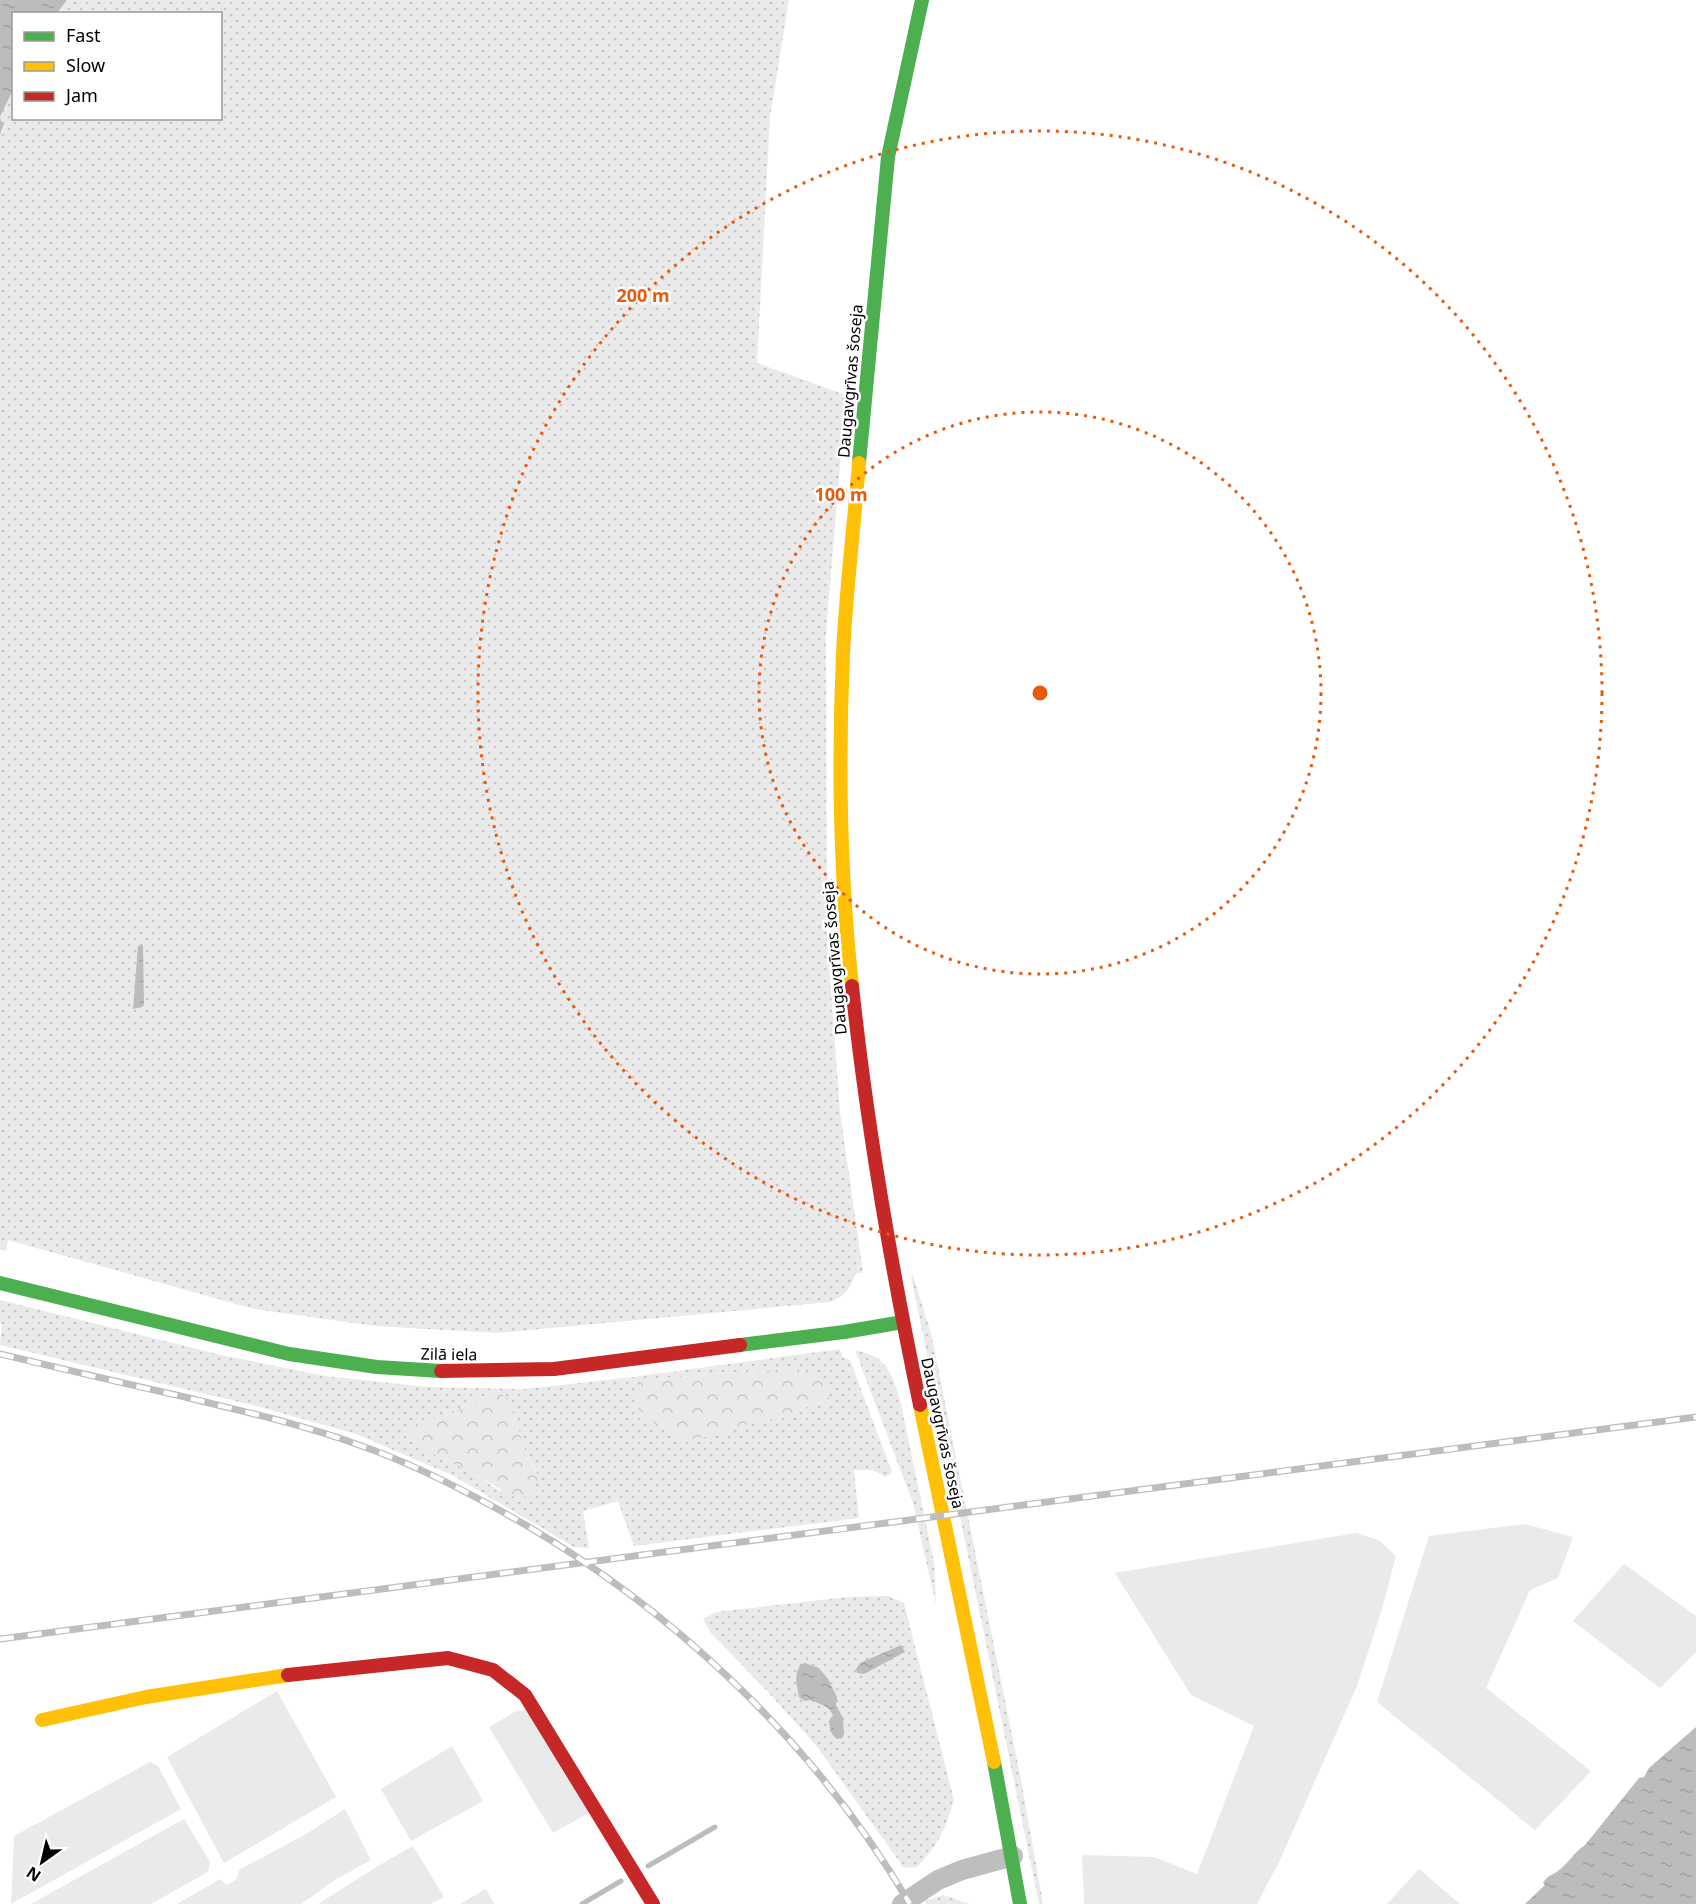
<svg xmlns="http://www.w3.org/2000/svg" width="1696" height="1904" font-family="'Noto Sans',sans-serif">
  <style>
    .grass { fill: url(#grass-dots); fill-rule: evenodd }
    .forest { fill: url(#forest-crowns) }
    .green { fill: #eaeaea }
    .water { fill: url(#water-ripples) }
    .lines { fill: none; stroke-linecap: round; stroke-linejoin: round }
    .stream { stroke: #bcbcbc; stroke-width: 5 }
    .street { stroke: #bebebe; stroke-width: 20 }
    .fast { stroke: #4caf50; stroke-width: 14 }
    .slow { stroke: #ffc107; stroke-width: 14 }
    .jam { stroke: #c62828; stroke-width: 14 }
    .rail-casing { stroke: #bdbdbd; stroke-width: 7 }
    .rail { stroke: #fff; stroke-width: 4.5; stroke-dasharray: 14; stroke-linecap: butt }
    .ring { fill: none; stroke: #e8590c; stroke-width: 3; stroke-dasharray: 3 6 }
    .labels { text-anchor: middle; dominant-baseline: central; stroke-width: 5; stroke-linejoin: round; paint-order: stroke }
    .street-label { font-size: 16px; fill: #000; stroke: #fff }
    .centre { fill: #e8590c; stroke: #fff; stroke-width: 3 }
    .ring-label { font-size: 18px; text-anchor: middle; font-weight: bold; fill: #e8590c; stroke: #fff; stroke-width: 5; stroke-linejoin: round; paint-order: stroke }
  </style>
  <defs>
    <pattern id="grass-dots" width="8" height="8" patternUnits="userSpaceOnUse" patternTransform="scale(1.5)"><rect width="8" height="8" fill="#eaeaea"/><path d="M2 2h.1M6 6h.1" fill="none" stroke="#c7c7c7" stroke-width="1.8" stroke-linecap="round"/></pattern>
    <pattern id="forest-crowns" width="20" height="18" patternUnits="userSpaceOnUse" patternTransform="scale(1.5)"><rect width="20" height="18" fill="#eaeaea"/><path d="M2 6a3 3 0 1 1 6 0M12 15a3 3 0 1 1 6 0" fill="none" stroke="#c7c7c7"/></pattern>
    <pattern id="water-ripples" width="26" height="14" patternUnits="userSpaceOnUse" patternTransform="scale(1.5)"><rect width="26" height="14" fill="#bcbcbc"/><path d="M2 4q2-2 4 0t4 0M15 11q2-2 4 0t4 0" fill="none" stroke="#a0a0a0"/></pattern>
  </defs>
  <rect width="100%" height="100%" fill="#fff"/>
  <g class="grass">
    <path d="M 67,0 L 789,0 L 770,117 L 757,363 L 846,395 L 826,633 L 827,938 L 840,1112 L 863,1272 L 855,1274 C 850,1290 844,1296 830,1302 L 497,1333 L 375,1326 L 254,1309 L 8,1240 L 6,1251 L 0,1249 L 0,135 L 3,131 L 0,117 L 13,90 L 14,118 L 220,118 L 220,14 L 57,13 Z"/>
    <path d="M 911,1276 L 913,1276 L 931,1333 L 1021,1780 L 1043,1904 L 1039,1904 Z"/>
    <path d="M 0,1300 L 221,1355 L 325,1376 L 428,1387 L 525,1389 L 633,1377 L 840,1349 L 842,1357 L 850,1360 L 892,1472 L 886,1477 L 872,1470 L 854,1470 L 859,1518 L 634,1546 L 618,1501 L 583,1511 L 589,1548 L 574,1547 L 454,1476 L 356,1434 L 260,1407 L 0,1345 L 2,1324 L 0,1324 ZM 797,1369 L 829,1401 L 803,1408 L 788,1415 L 753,1423 L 643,1380 L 749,1371 ZM 487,1396 L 509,1399 L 525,1450 L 538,1476 L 500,1491 L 471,1472 L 446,1415 Z"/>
    <path d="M 855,1350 C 887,1357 891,1371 900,1400 L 934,1562 L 936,1605 L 913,1503 Z"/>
    <path d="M 888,1596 L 904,1603 L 954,1800 C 945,1831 939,1844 917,1867 L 904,1868 L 818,1748 L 769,1693 L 711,1633 L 703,1619 L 716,1612 L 847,1597 Z"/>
    <path d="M 943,1895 L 969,1904 L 926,1904 L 925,1901 Z"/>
  </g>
  <g class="forest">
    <path d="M 797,1369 C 818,1376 826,1376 829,1401 L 803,1408 L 788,1415 L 753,1423 L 712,1436 L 683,1440 L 660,1428 L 639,1410 L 633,1395 L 643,1380 L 749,1371 Z"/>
    <path d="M 499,1393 L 509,1399 L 525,1450 L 538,1477 L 532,1494 L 519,1500 L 471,1472 L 416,1446 L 404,1434 L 408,1427 L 446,1415 L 487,1396 Z"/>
  </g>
  <g class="green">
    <path d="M 1525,1524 L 1573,1537 L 1558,1578 L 1530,1590 L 1486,1688 L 1591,1771 L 1535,1830 L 1377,1702 L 1429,1536 Z"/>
    <path d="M 1356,1533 L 1379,1540 L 1396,1556 L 1382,1609 L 1357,1686 L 1280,1860 L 1257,1904 L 1084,1904 L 1082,1855 L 1154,1857 L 1197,1874 L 1254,1726 L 1191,1695 L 1115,1573 Z"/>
    <path d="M 1624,1564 L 1696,1616 L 1696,1652 L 1660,1688 L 1573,1621 Z"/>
    <path d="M 277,1691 L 336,1797 L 224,1863 L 167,1757 Z"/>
    <path d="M 528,1710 L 589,1813 L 553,1833 L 489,1727 L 516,1711 Z"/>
    <path d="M 452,1746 L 483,1801 L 411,1841 L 381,1789 Z"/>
    <path d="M 150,1762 L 158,1766 L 181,1809 L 11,1904 L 14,1836 Z"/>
    <path d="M 345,1809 L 371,1860 L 335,1880 L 301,1904 L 177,1904 L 220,1879 L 227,1885 L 237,1879 L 239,1870 L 306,1834 Z"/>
    <path d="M 184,1819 L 210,1862 L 208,1872 L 151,1904 L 31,1904 Z"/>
    <path d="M 413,1846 L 444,1897 L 431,1904 L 318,1904 L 378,1866 Z"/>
    <path d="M 1419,1869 L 1460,1904 L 1387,1904 Z"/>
    <path d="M 486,1889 L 494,1904 L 460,1904 Z"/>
  </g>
  <g class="water">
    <path d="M 0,0 L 67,0 L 57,13 L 14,14 L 13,90 L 0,117 L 1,121 L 4,123 L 0,135 Z"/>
    <path d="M 143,945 L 144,1005 L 142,1007 L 133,1009 L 138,946 Z"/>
    <path d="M 901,1645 L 905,1652 L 864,1674 L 857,1673 L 856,1669 L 860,1663 Z"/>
    <path d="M 805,1663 L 819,1668 L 828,1679 L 837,1697 L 836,1705 L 843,1718 L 844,1735 L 842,1738 L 837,1739 C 831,1735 830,1728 829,1721 L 833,1715 L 829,1709 L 823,1705 L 810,1700 L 805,1701 L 799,1697 C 797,1685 793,1675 801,1664 Z"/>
    <path d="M 1696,1727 L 1696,1904 L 1525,1904 L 1545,1885 L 1543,1883 C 1550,1873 1550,1877 1558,1871 C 1569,1863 1574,1852 1585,1845 L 1639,1778 L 1644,1777 L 1649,1768 Z"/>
  </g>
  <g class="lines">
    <g class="stream">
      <path d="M 648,1866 L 715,1827"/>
      <path d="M 582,1904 L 621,1881"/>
    </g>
    <path class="street" d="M 902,1904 L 938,1880 L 962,1870 L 1013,1856"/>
    <g class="fast">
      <path d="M 859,463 L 888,157 L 922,0"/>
      <path d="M 0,1283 L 289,1354 L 377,1367 L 441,1371"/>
      <path d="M 740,1345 L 844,1332 L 903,1322"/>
      <path d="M 994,1762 L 1020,1904"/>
    </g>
    <g class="slow">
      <path d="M 852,986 C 840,876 838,765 843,654 C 846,590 854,527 859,463"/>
      <path d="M 920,1405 L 994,1762"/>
      <path d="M 42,1720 L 146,1697 L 288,1675"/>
    </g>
    <g class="jam">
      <path d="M 852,986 C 867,1127 891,1266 920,1405"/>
      <path d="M 441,1371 L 554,1369 L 740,1345"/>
      <path d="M 288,1675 L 448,1658 L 493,1670 L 525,1695 L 653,1904"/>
    </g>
    <g class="rail-casing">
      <g id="rail">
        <path d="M 0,1354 C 63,1369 126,1384 189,1398 C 246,1412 304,1425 359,1445 C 405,1461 448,1482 490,1505 C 661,1597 811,1736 910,1904"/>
        <path d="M 0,1639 L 1696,1417"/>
      </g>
    </g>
    <use href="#rail" class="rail"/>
  </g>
  <g class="ring">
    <circle cx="1040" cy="693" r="281"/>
    <circle cx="1040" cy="693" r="562"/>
  </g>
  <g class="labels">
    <g class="street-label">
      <text transform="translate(850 381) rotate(-85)">Daugavgrīvas šoseja</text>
      <text transform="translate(834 958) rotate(-95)">Daugavgrīvas šoseja</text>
      <text transform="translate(449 1354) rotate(1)">Zilā iela</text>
      <text transform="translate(943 1433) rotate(78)">Daugavgrīvas šoseja</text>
    </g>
  </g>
  <circle cx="1040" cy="693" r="9" class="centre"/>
  <g class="ring-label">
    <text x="643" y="302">200 m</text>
    <text x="841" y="501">100 m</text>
  </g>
  <rect x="12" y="12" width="210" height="108" fill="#ffffff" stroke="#999999" stroke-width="1.5"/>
  <rect x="24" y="32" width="30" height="9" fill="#4caf50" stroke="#999999" stroke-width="1.5"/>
  <text x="66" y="42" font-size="18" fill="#000000">Fast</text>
  <rect x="24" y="62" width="30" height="9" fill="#ffc107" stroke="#999999" stroke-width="1.5"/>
  <text x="66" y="72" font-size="18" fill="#000000">Slow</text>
  <rect x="24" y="92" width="30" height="9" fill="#c62828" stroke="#999999" stroke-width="1.5"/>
  <text x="66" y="102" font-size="18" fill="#000000">Jam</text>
  <g transform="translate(42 1862) rotate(214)" stroke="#ffffff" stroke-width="4.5" paint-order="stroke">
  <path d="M0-4.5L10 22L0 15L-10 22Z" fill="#000000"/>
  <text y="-9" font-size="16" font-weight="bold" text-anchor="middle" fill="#000000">N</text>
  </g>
</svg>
